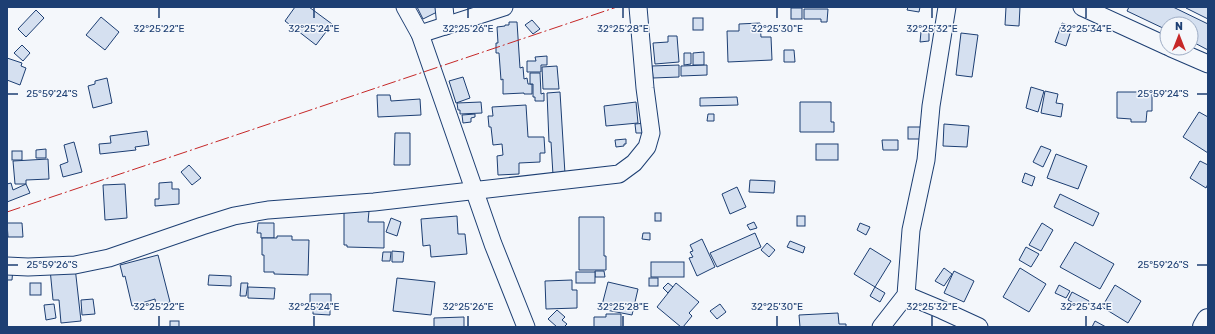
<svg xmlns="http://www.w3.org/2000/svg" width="1215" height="334" font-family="Rubik,sans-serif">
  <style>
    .building { fill: #d5e0f0; stroke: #1d3f73 }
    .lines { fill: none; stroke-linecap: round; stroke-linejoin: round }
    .street-casing { stroke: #1d3f73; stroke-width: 19 }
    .primary-casing { stroke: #1d3f73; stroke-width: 24 }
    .street { stroke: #f4f7fb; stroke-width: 17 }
    .primary { stroke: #f4f7fb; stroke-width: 22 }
    .power { stroke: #c62828; stroke-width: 1; stroke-dasharray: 14 3 2 3; stroke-linecap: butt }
    .ticks { fill: none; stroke: #1d3f73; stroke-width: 1.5 }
    .ticks-label { font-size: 10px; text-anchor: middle; fill: #1d3f73; stroke: #f4f7fb; stroke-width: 3; stroke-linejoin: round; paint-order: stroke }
  </style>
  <rect width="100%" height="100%" fill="#f4f7fb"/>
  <g class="building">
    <path d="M 295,7 L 309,7 L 332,24 L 316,45 L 285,21 Z"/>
    <path d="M 417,7 L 435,7 L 437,12 L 423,19 Z"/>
    <path d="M 908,7 L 920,7 L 919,12 L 907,10 Z"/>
    <path d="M 1006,7 L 1020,7 L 1019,26 L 1005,25 Z"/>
    <path d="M 1129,7 L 1173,7 L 1208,24 L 1208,50 L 1191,41 L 1191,24 L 1167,24 L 1167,30 L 1127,11 Z"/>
    <path d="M 1186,7 L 1208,7 L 1208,19 L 1186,8 Z"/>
    <rect x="791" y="8" width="11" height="11"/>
    <path d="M 804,9 L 828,9 L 827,22 L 821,22 L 821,19 L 804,19 Z"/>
    <path d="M 36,10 L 44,18 L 26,37 L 18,29 Z"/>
    <path d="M 101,17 L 119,32 L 105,50 L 86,35 Z"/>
    <rect x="693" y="18" width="10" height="12"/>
    <path d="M 532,20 L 540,29 L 533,34 L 525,25 Z"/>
    <path d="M 509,22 L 517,22 L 520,68 L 523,67 L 524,79 L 527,78 L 528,84 L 532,84 L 532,94 L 524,94 L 524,93 L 503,94 L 503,79 L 501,80 L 499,53 L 496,53 L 496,43 L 498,43 L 497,27 L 505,26 L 505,25 L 509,25 Z"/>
    <path d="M 760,23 L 761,37 L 771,37 L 772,60 L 728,62 L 727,31 L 739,31 L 739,24 Z"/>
    <path d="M 1062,23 L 1072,27 L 1066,46 L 1055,42 Z"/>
    <path d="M 921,32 L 929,32 L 929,41 L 920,42 Z"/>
    <path d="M 961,33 L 978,35 L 972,77 L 956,75 Z"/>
    <path d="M 668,36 L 677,36 L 679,62 L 655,64 L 653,43 L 668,42 Z"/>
    <path d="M 22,45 L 30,53 L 23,61 L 14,53 Z"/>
    <path d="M 784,50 L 794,50 L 795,62 L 784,62 Z"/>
    <path d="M 704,52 L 704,65 L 693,65 L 693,53 Z"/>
    <path d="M 684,53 L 691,53 L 691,64 L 684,65 Z"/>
    <path d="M 547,56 L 547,65 L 541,65 L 541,72 L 527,72 L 527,61 L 536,61 L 535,57 Z"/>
    <path d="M 7,58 L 22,63 L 21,66 L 26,68 L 20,85 L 7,80 Z"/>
    <path d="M 679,65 L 679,77 L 653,78 L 652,66 Z"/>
    <path d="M 707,65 L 707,75 L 681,76 L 681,66 Z"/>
    <path d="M 557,66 L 559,89 L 543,89 L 542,67 Z"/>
    <path d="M 530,73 L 540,73 L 541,94 L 544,93 L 544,101 L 535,101 L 535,97 L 533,97 L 533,84 L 530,84 Z"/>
    <path d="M 463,77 L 470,98 L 456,103 L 449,81 Z"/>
    <path d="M 107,78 L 112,103 L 93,108 L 88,86 L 95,84 L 95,81 Z"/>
    <path d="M 1031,87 L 1044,91 L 1038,112 L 1026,108 Z"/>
    <path d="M 1045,91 L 1058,94 L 1056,103 L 1063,104 L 1061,117 L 1041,113 Z"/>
    <path d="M 560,92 L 565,174 L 553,175 L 551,142 L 549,142 L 547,93 Z"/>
    <path d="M 1117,92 L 1152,92 L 1152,111 L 1147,111 L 1146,122 L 1131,122 L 1131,119 L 1117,118 Z"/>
    <path d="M 377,95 L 390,95 L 391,101 L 420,99 L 421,115 L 378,117 Z"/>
    <path d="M 737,97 L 738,105 L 700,106 L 700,98 Z"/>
    <path d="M 481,102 L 482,113 L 460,114 L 460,110 L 458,110 L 457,103 Z"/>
    <path d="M 636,102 L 638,123 L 606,126 L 604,106 Z"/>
    <path d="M 800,102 L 831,102 L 831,122 L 834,122 L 834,132 L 800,132 Z"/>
    <path d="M 526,105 L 528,137 L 544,137 L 545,153 L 540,153 L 540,162 L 519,163 L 519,174 L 498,175 L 497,156 L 503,155 L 502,144 L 493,145 L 491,127 L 489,127 L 488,116 L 493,116 L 492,107 Z"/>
    <path d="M 1199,112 L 1208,117 L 1208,153 L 1183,137 Z"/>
    <path d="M 475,114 L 475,117 L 471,118 L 471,122 L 463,123 L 462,115 Z"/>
    <path d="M 708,114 L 714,114 L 714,121 L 707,121 Z"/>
    <path d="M 646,123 L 646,133 L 636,133 L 635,124 Z"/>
    <path d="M 944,124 L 969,126 L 967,147 L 943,146 Z"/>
    <rect x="908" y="127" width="18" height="12"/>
    <path d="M 147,131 L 149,145 L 135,147 L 136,150 L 100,154 L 99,144 L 111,143 L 110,136 Z"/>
    <path d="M 395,133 L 410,133 L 410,165 L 394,165 Z"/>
    <path d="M 626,139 L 626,144 L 624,144 L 624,146 L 616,147 L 615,140 Z"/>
    <path d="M 882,140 L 898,140 L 898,150 L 883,150 Z"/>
    <path d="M 74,142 L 82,172 L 63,177 L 60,165 L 68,162 L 64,145 Z"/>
    <rect x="816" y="144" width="22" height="16"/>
    <path d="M 1041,146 L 1051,150 L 1043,167 L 1033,162 Z"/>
    <path d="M 46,149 L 46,158 L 36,158 L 36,150 Z"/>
    <rect x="12" y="151" width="10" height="9"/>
    <path d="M 1056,154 L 1087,166 L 1078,189 L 1047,178 Z"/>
    <path d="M 48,159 L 49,179 L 26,180 L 26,184 L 15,184 L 13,161 Z"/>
    <path d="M 1200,161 L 1208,165 L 1208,184 L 1206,188 L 1190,178 Z"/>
    <path d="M 189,165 L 201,178 L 192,185 L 181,172 Z"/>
    <path d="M 1025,173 L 1035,177 L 1032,186 L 1022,182 Z"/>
    <path d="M 750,180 L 775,181 L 774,193 L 749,192 Z"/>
    <path d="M 172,182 L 172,189 L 179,189 L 179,204 L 155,206 L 155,199 L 159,199 L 159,183 Z"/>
    <path d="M 11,183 L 13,190 L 26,184 L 30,193 L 7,202 L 7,184 Z"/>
    <path d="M 125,184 L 127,218 L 105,220 L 103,185 Z"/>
    <path d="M 737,187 L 746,207 L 730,214 L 722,194 Z"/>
    <path d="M 1060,194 L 1099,213 L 1093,226 L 1054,207 Z"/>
    <path d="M 344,210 L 369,211 L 368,222 L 384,222 L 384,248 L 347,247 L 347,245 L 344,245 Z"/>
    <rect x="655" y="213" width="6" height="8"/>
    <path d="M 457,216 L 458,234 L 465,234 L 467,254 L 431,257 L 430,245 L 423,246 L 421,219 Z"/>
    <rect x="797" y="216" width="8" height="10"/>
    <path d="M 579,217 L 604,217 L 604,256 L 606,256 L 606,270 L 579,270 Z"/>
    <path d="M 391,218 L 401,222 L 397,236 L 386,232 Z"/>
    <path d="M 754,222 L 757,228 L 750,230 L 747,225 Z"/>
    <path d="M 7,223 L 22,223 L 23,237 L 8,237 Z"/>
    <path d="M 258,223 L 274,223 L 274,238 L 261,238 L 261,233 L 257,233 Z"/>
    <path d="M 860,223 L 870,227 L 866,235 L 857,230 Z"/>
    <path d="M 1042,223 L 1053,230 L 1041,251 L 1029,245 Z"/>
    <path d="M 643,233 L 650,233 L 650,240 L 642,239 Z"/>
    <path d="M 755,233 L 761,247 L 717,267 L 710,253 Z"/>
    <path d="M 277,236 L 292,236 L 292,240 L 309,240 L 308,275 L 274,274 L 274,272 L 264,272 L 264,255 L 262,255 L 262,238 L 277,238 Z"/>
    <path d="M 702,239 L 715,267 L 697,276 L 689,258 L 693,257 L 690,252 L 693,251 L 690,245 Z"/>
    <path d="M 790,241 L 805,247 L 803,253 L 787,247 Z"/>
    <path d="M 1075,242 L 1114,264 L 1100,289 L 1060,267 Z"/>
    <path d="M 767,243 L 775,250 L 769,257 L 761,250 Z"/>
    <path d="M 1026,247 L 1039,254 L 1031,267 L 1019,260 Z"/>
    <path d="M 870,248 L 891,261 L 875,287 L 854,274 Z"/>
    <path d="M 392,251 L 404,252 L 403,262 L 392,262 Z"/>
    <path d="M 383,252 L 391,252 L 390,261 L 382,261 Z"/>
    <path d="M 158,255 L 170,302 L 156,306 L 155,299 L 132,306 L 125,276 L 123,277 L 120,265 Z"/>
    <rect x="651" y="262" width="33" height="15"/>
    <path d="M 75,267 L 81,321 L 61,323 L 59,300 L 53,300 L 50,269 Z"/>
    <path d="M 7,268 L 13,268 L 12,280 L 7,280 Z"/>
    <path d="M 944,268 L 952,274 L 944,286 L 935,281 Z"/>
    <path d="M 1020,268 L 1046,284 L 1029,312 L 1003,297 Z"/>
    <path d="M 595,271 L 604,271 L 605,277 L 595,277 Z"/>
    <path d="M 954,271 L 974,281 L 964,302 L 944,293 Z"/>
    <rect x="576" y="272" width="19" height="11"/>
    <path d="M 209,275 L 231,276 L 231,286 L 208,285 Z"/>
    <path d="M 397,278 L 435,282 L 431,315 L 393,311 Z"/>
    <rect x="649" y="278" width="9" height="8"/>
    <path d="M 572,280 L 572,290 L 577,290 L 577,308 L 546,309 L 545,281 Z"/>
    <path d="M 608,282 L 638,289 L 632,315 L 601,309 Z"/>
    <rect x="30" y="283" width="11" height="12"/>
    <path d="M 241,283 L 248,283 L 246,296 L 240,296 Z"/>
    <path d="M 668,283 L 673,287 L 668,293 L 663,288 Z"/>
    <path d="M 676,283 L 699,302 L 689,313 L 692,316 L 683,327 L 681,327 L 657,307 Z"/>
    <path d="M 1059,285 L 1070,291 L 1066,298 L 1055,293 Z"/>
    <path d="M 1115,285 L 1141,301 L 1128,323 L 1102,307 Z"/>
    <path d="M 248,287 L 275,288 L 274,299 L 248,298 Z"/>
    <path d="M 875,287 L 885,293 L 880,302 L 870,296 Z"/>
    <path d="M 1072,292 L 1089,301 L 1084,309 L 1068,300 Z"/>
    <path d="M 310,294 L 331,294 L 331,306 L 317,306 L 317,304 L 310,304 Z"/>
    <path d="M 93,299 L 95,314 L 82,315 L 81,300 Z"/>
    <path d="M 54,304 L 56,318 L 46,320 L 44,305 Z"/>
    <path d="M 720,304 L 726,312 L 717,319 L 710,311 Z"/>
    <path d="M 313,307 L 330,307 L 330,315 L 313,314 Z"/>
    <path d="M 557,310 L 565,317 L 562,320 L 567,324 L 564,327 L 557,327 L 548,319 Z"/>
    <path d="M 838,313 L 839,324 L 846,324 L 846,327 L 800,327 L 799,315 Z"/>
    <path d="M 606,314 L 621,314 L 621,327 L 594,327 L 594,317 L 606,317 Z"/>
    <path d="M 464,317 L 464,327 L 434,327 L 434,318 Z"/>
    <rect x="170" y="321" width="9" height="6"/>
    <path d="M 1095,321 L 1106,327 L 1092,327 Z"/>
  </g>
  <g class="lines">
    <g class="street-casing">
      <g id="street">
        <path d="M 405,7 L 420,34 L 493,244 L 526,327"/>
        <path d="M 444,7 L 446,26"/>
        <path d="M 1082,7 L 1167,46"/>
        <path d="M 420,34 L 504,7"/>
        <path d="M 1171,48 L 1208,64"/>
        <path d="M 7,266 L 28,267 L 75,265 L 109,258 L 202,226 L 234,216 L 268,210 L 374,202 L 619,174 L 634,163 L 647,147 L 651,133 L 645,88 L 638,7"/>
        <path d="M 906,295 L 942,310 L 979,327"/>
        <path d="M 881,327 L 906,295 L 911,230 L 926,160 L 931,106 L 947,7"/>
      </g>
    </g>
    <g class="primary-casing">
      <path id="primary" d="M 1204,327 L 1208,320"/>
    </g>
    <use href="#street" class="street"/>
    <use href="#primary" class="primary"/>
    <path class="power" d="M 7,212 L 617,7"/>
  </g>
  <path class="ticks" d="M 159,8 L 159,18M 314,8 L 314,18M 468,8 L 468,18M 623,8 L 623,18M 777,8 L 777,18M 932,8 L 932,18M 1086,8 L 1086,18M 8,94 L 18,94M 1197,94 L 1207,94M 8,265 L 18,265M 1197,265 L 1207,265M 159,316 L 159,326M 314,316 L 314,326M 468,316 L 468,326M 623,316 L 623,326M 777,316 L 777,326M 932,316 L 932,326M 1086,316 L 1086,326"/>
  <g class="ticks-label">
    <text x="159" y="32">32°25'22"E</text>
    <text x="314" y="32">32°25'24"E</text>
    <text x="468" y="32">32°25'26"E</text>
    <text x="623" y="32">32°25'28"E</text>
    <text x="777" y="32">32°25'30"E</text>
    <text x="932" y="32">32°25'32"E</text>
    <text x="1086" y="32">32°25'34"E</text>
    <text x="52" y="97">25°59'24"S</text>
    <text x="1163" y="97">25°59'24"S</text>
    <text x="52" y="268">25°59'26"S</text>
    <text x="1163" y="268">25°59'26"S</text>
    <text x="159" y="310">32°25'22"E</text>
    <text x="314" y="310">32°25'24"E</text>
    <text x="468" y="310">32°25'26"E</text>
    <text x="623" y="310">32°25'28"E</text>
    <text x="777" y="310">32°25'30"E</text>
    <text x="932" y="310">32°25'32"E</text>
    <text x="1086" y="310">32°25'34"E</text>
  </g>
  <rect width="1215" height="334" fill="none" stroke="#1d3f73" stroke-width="16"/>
  <g transform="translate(1179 36)"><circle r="19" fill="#f4f7fb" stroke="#9eadc5"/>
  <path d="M0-3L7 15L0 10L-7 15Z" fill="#c62828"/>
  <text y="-6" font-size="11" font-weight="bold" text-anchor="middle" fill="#1d3f73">N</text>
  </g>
</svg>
